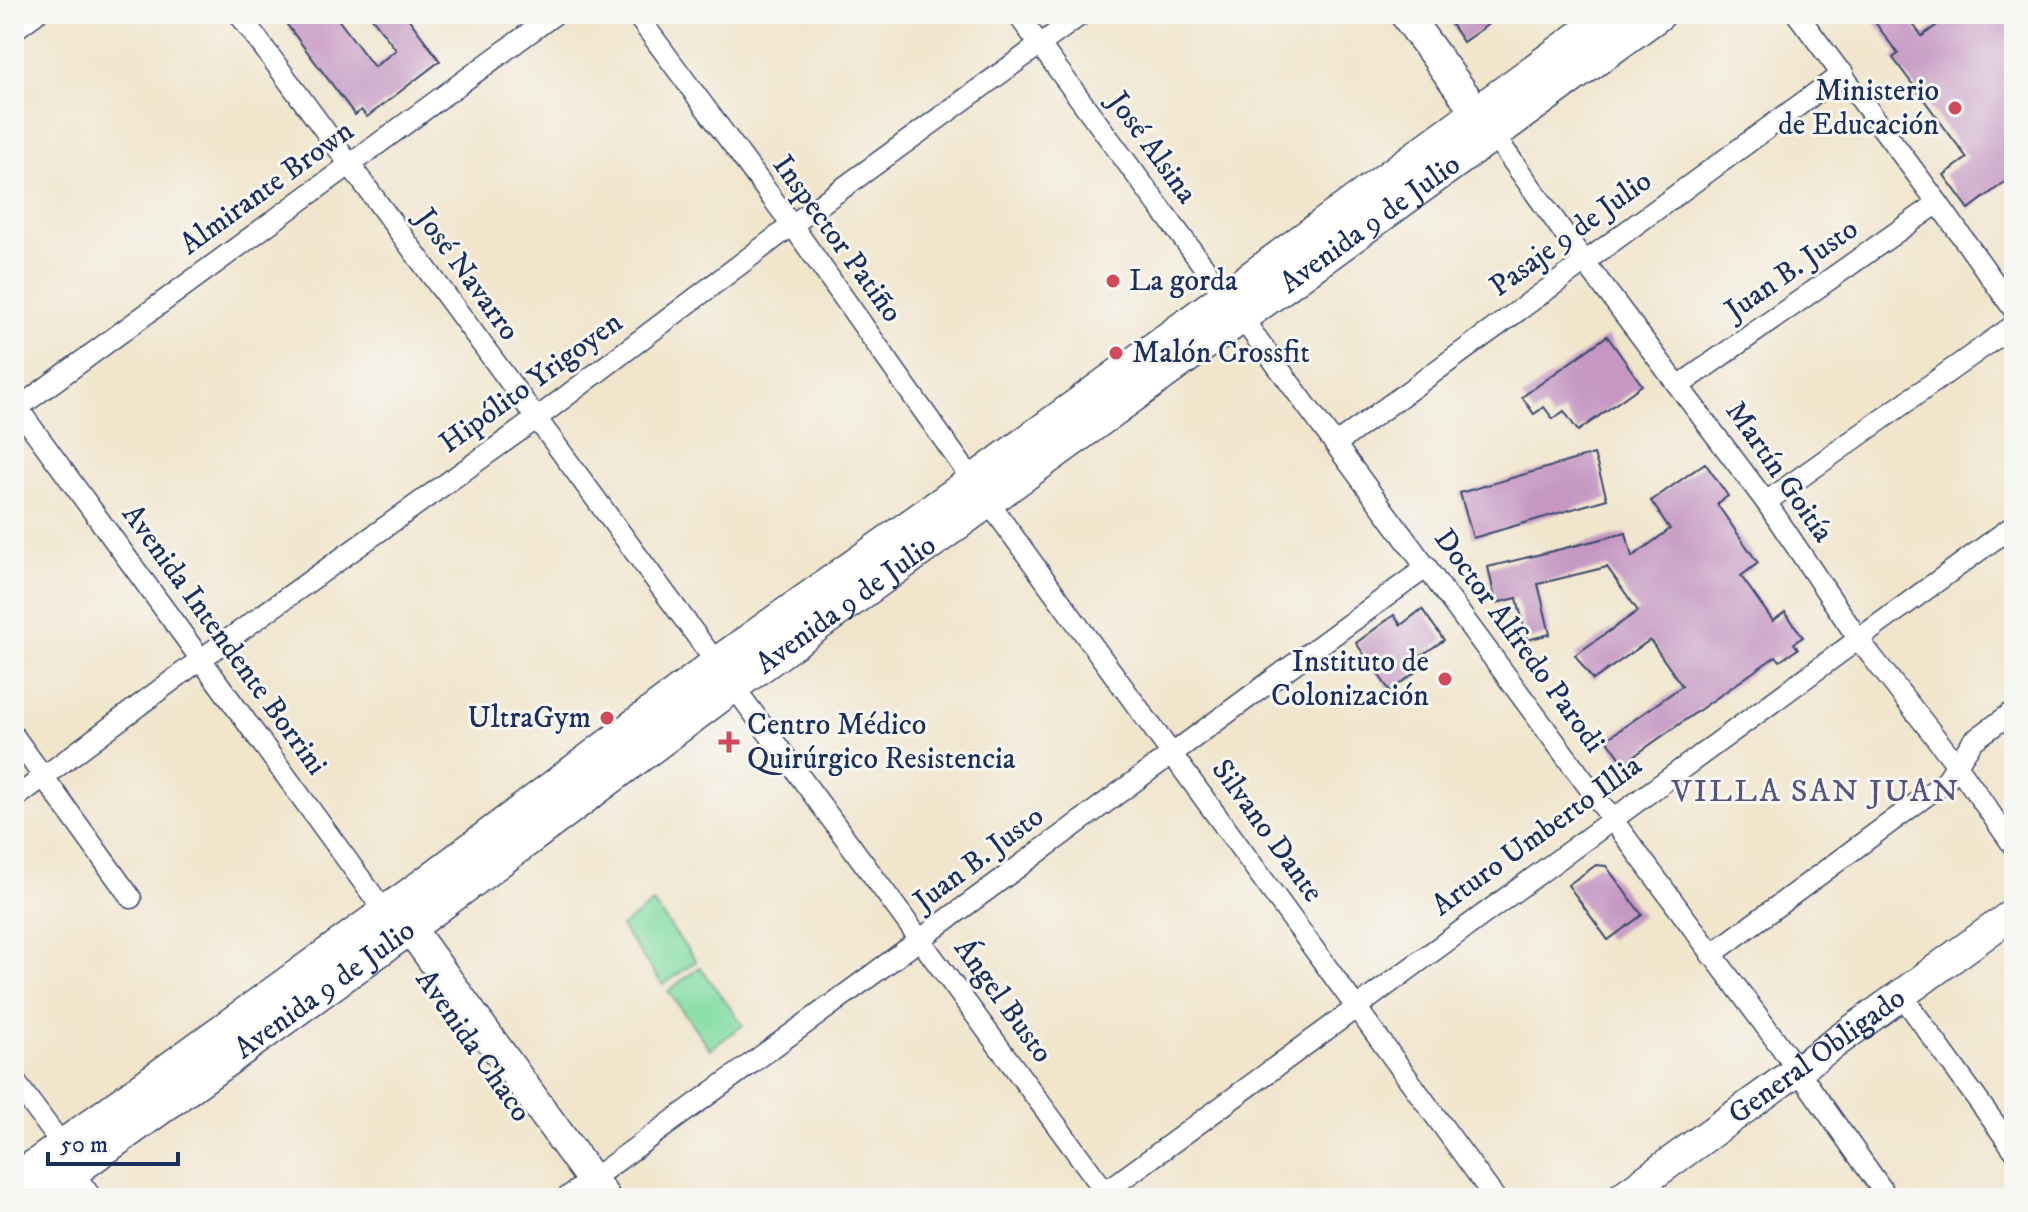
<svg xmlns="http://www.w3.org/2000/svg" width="2028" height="1212" font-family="'IM FELL DW Pica',serif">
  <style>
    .green { fill: #84dda3; stroke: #508680; stroke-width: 2 }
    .building { fill: #c597c2 }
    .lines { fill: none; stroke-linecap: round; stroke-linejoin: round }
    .street-casing { stroke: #3b4a6e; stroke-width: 23 }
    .secondary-casing { stroke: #3b4a6e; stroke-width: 33 }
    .primary-casing { stroke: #3b4a6e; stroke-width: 35 }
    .street { stroke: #fff; stroke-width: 20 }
    .secondary { stroke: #fff; stroke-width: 30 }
    .primary { stroke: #fff; stroke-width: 32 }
    .poi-dot { fill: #d1495b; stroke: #f6f6f2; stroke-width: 3 }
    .labels { text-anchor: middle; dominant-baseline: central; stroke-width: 6; stroke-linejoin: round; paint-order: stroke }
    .poi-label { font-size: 30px; fill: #1b2f5e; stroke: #f6f6f2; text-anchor: end }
    .street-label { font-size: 30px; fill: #1b2f5e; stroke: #f6f6f2 }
    .neighbourhood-label { font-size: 32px; letter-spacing: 2px; fill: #565381; stroke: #f6f6f2 }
  </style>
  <rect width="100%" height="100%" fill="#f6f6f2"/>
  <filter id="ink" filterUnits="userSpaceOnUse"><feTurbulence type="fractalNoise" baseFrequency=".0125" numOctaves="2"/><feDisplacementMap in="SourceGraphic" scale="16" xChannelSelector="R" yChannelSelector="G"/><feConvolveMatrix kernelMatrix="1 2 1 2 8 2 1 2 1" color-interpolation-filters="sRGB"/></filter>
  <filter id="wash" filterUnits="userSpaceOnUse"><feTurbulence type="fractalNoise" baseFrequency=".006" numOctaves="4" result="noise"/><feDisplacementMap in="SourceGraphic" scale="32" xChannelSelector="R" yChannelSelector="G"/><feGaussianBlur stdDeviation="1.8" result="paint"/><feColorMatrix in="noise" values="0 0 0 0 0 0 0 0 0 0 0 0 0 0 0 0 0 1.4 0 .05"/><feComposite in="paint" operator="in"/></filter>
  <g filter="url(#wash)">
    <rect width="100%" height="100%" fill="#f1e5cc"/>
    <g class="green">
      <path d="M 653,903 L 696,961 L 663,985 L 621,927 Z"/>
      <path d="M 700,967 L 743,1025 L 710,1049 L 668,991 Z"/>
    </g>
    <g id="blocks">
      <g class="building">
        <path d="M 279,14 L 334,14 L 374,67 L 396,50 L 369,14 L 405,14 L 440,61 L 367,117 L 361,110 L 355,115 Z"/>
        <path d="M 1459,14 L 1503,14 L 1463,42 L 1449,21 Z"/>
        <path d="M 1869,14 L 1905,14 L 1922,36 L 1952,14 L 2014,14 L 2014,175 L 1969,209 L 1944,175 L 1967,158 L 1893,58 L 1898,54 Z"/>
        <path d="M 1607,336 L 1642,385 L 1578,431 L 1564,411 L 1553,419 L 1544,407 L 1534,414 L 1522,397 Z"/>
        <path d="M 1594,454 L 1607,499 L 1473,538 L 1460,493 Z"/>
        <path d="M 1705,463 L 1728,496 L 1717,504 L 1758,563 L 1741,576 L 1773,621 L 1785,612 L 1803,637 L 1794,643 L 1798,649 L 1780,661 L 1776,656 L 1624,763 L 1607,739 L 1682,686 L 1650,640 L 1593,680 L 1575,655 L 1638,611 L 1607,567 L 1538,584 L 1550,634 L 1527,640 L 1517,598 L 1496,603 L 1488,567 L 1626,533 L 1632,557 L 1670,529 L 1651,501 Z"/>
        <path d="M 1422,609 L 1444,640 L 1422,655 L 1428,663 L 1390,691 L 1356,643 L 1394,615 L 1401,625 Z"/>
        <path d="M 1596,865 L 1606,866 L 1642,915 L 1608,940 L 1568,885 Z"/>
      </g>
    </g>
  </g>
  <g filter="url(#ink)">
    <use href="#blocks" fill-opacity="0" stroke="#3b4a6e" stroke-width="2"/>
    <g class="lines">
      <g class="street-casing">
        <g id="street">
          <path d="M 239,14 L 1110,1198"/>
          <path d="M 636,14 L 792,225 L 973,481 L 1495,1198"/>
          <path d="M 1017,14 L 1797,1069 L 1888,1198"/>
          <path d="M 1797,14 L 1938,203 L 2014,310"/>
          <path d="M 14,30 L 36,14"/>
          <path d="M 1493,134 L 1584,261 L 1766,502 L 1859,640 L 1957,765 L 2014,847"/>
          <path d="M 1680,385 L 1938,203"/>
          <path d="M 14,403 L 385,912"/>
          <path d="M 14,411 L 555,14"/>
          <path d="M 1336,444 L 1843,73"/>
          <path d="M 1766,502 L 2014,325"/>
          <path d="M 14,736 L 131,898"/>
          <path d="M 14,799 L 201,659 L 536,419 L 792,225 L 1082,14"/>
          <path d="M 1711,955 L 1945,782 L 1973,741 L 2014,711"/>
          <path d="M 1901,994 L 2014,1150"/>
          <path d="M 14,1080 L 63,1146 L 72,1171 L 92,1198"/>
          <path d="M 566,1198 C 855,990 1139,776 1427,567"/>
          <path d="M 1097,1198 L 2014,525"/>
        </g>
      </g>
      <g class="secondary-casing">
        <g id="secondary">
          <path d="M 1405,14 L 1492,133"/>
          <path d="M 390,915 L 409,927 L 605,1198"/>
          <path id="s1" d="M 1621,1198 L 2014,913"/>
        </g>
      </g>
      <g class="primary-casing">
        <g id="primary">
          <path d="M 14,1181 L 423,885 L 717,663 L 973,481 L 1611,14"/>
          <path id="s2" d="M 36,1198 L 396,938 L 735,685 L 1659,14"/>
        </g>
      </g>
      <use href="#street" class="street"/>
      <use href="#secondary" class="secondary"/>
      <use href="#primary" class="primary"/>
    </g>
  </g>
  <g class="poi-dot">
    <circle cx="1955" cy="108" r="8"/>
    <circle cx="1113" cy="281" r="8"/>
    <circle cx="1116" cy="353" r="8"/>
    <circle cx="1445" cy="679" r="8"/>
    <circle cx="607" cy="718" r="8"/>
    <path d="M725 730h8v8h8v8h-8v8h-8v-8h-8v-8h8z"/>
  </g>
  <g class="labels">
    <g class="poi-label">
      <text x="1939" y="91">Ministerio<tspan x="1939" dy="34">de Educación</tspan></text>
      <text x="1129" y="281" text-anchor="start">La gorda</text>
      <text x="1132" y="353" text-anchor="start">Malón Crossfit</text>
      <text x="1429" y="662">Instituto de<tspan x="1429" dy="34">Colonización</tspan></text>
      <text x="591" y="718">UltraGym</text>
      <text x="747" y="725" text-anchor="start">Centro Médico<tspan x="747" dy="34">Quirúrgico Resistencia</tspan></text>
    </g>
    <g class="street-label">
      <text transform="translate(1152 148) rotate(54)">José Alsina</text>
      <text transform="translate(267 188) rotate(-36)">Almirante Brown</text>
      <text stroke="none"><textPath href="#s2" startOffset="1652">Avenida 9 de Julio</textPath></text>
      <text transform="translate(1571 234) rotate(-36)">Pasaje 9 de Julio</text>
      <text transform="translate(837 239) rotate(54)">Inspector Patiño</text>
      <text transform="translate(1792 270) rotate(-35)">Juan B. Justo</text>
      <text transform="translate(467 275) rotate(54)">José Navarro</text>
      <text transform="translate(531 383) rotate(-36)">Hipólito Yrigoyen</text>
      <text transform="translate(1779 472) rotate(55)">Martín Goitía</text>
      <text stroke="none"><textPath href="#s2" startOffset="1004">Avenida 9 de Julio</textPath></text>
      <text transform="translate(224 640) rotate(54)">Avenida Intendente Borrini</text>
      <text transform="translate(1519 641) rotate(54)">Doctor Alfredo Parodi</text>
      <text transform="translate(1267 831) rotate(54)">Silvano Dante</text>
      <text transform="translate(1537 836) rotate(-36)">Arturo Umberto Illia</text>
      <text transform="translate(979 859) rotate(-37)">Juan B. Justo</text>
      <text stroke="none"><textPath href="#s2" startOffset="356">Avenida 9 de Julio</textPath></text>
      <text transform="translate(1003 1001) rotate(54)">Ángel Busto</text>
      <text transform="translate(473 1046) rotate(55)">Avenida Chaco</text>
      <text stroke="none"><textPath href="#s1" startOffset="242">General Obligado</textPath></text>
    </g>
    <g class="neighbourhood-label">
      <text x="1816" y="792">VILLA SAN JUAN</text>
    </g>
  </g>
  <rect width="2028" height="1212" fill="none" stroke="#f6f6f2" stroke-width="48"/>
  <path d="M48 1152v12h130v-12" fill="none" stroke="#1b2f5e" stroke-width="4"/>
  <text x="60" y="1152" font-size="24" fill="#1b2f5e" stroke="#f6f6f2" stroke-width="6" paint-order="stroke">50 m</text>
</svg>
